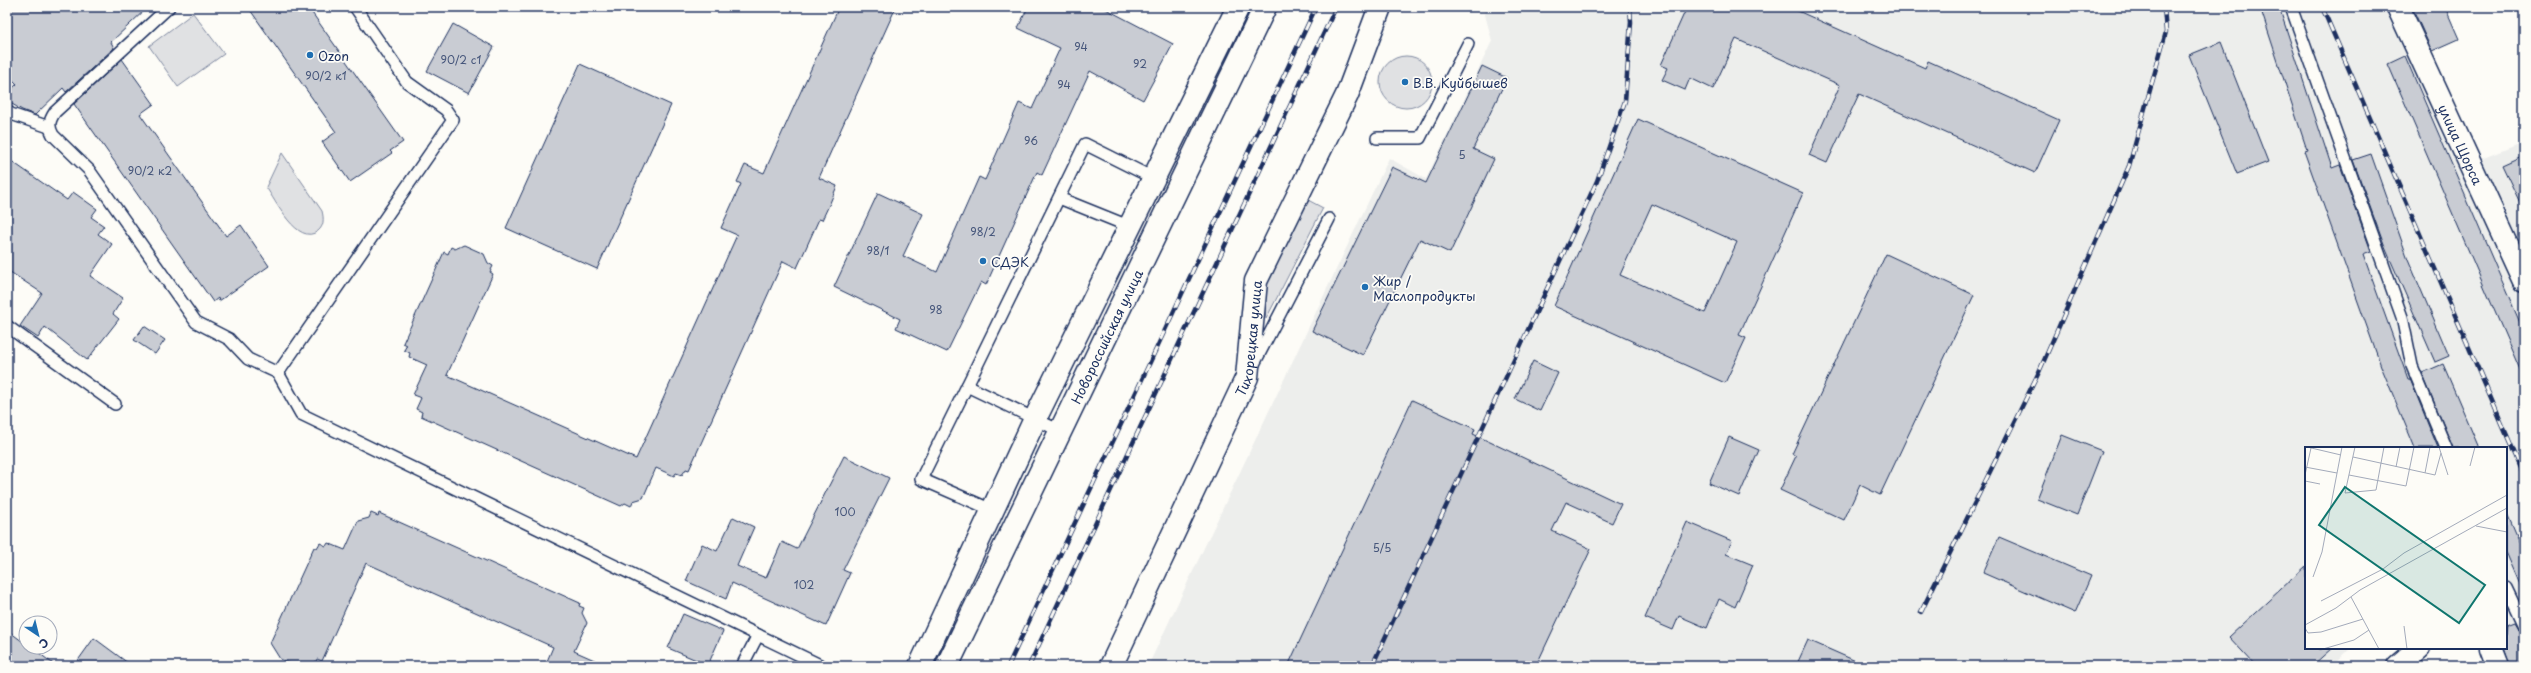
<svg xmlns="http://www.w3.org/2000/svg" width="2531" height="673" font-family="'Playpen Sans',sans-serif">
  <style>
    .built { fill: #edeeec }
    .green { fill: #e0e1e3; stroke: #7e88a0 }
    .building { fill: #c9ccd3; stroke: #1b2f5e; fill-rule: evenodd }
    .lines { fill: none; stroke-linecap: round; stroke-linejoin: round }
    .lane-casing { stroke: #1b2f5e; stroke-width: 14 }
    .street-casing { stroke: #1b2f5e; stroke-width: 25 }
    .secondary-casing { stroke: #1b2f5e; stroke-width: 25 }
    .lane { stroke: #fdfcf7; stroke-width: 11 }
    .street { stroke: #fdfcf7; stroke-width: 22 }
    .secondary { stroke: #fdfcf7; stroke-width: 22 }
    .rail-casing { stroke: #1b2f5e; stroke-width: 4.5 }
    .rail { stroke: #fdfcf7; stroke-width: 3; stroke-dasharray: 9; stroke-linecap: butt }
    .poi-dot { fill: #1f6fb2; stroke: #fdfcf7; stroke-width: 1.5 }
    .labels { text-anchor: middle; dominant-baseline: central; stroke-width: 3.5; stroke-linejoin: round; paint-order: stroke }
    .number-label { font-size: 11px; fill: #46567b }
    .poi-label { font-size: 13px; fill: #1b2f5e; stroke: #fdfcf7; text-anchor: start }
    .street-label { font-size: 13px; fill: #1b2f5e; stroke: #fdfcf7 }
    .inset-road { fill: none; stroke: #a3aaba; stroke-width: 1 }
    .view { fill: #0f766e; fill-opacity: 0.15; stroke: #0f766e; stroke-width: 2 }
    .inset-edge { fill: none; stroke: #1b2f5e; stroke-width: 2 }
  </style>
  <rect width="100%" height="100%" fill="#fdfcf7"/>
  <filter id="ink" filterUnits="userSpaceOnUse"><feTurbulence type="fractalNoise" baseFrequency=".025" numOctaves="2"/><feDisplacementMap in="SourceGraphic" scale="8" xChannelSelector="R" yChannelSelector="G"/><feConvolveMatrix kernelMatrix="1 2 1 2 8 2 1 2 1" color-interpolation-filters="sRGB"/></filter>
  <g filter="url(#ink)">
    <path class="built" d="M 1483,7 L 2387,7 L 2461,167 L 2524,142 L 2524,666 L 2488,666 L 2481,648 L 2506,648 L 2506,448 L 2306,448 L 2306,648 L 2351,648 L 2332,666 L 1148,666 L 1389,158 L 1426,179 L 1492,41 Z"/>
    <g class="green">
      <path d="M 193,13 L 224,54 L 178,87 L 149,46 Z"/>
      <circle cx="1406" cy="82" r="26"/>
      <path d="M 282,153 L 322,211 C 324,219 324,226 318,231 C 298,247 275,200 266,187 Z"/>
      <path d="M 1308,200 L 1323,208 L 1266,319 L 1263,291 L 1284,243 Z"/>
    </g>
    <g class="building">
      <path d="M 7,7 L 148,7 L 111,42 L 114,48 L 66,92 L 63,88 L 35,115 L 22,110 L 7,101 L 7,93 L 17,84 L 7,74 Z"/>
      <path d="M 248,7 L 308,7 L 403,142 L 390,151 L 392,153 L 350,182 L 322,142 L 336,132 Z"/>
      <path d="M 839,7 L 896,7 L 819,178 L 837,186 L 830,203 L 822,220 L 819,219 L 797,268 L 783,261 L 689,470 L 686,469 L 682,475 L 676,473 L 674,476 L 656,468 L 643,498 L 633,501 L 631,506 L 625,503 L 621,506 L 421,416 L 422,412 L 416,409 L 421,398 L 413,395 L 427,365 L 409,357 L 410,353 L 404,350 L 407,345 L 403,343 L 444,252 L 448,254 L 451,247 L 455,249 L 464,245 L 484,254 L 488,263 L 493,266 L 490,272 L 493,274 L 447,375 L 636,459 L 737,235 L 721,228 L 741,184 L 737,182 L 745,165 L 764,173 Z"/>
      <path d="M 1028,7 L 1102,7 L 1173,44 L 1143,100 L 1090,71 L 1042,175 L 1037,172 L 986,285 L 981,282 L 947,352 L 896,328 L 900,319 L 834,287 L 878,193 L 923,214 L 903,256 L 937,272 L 979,177 L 985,180 L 1019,103 L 1032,109 L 1060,48 L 1018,28 Z"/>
      <path d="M 1687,7 L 1789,7 L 1925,68 L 1928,61 L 2059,120 L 2035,173 L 1859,94 L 1827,163 L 1809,155 L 1840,85 L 1736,39 L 1713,89 L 1690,78 L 1685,90 L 1662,80 L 1668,68 L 1661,65 Z"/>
      <path d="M 2260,7 L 2279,7 L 2332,168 L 2340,165 L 2371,251 L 2363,254 L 2408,379 L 2410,379 L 2438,448 L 2415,448 L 2381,366 L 2304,151 L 2307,150 Z"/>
      <path d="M 2412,7 L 2445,7 L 2459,39 L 2432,51 Z"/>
      <path d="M 453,24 L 494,47 L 469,93 L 427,71 Z"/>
      <path d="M 2221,42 L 2268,162 L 2237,174 L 2189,55 Z"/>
      <path d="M 2405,56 L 2524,332 L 2524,379 L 2388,64 Z"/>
      <path d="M 122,59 L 154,104 L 140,114 L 226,236 L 241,225 L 269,266 L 219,301 L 218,298 L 213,302 L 74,104 Z"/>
      <path d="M 580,64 L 671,105 L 597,269 L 506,228 Z"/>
      <path d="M 1482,66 L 1507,78 L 1473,149 L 1494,159 L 1450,253 L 1420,239 L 1363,355 L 1312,331 L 1392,167 L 1426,183 Z"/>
      <path d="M 1638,119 L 1803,193 L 1739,335 L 1746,338 L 1725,383 L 1554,306 ZM 1652,204 L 1737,242 L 1705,313 L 1620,275 Z"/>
      <path d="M 2371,154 L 2408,259 L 2449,356 L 2435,362 L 2384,245 L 2353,160 Z"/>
      <path d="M 2524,155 L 2524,211 L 2502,165 Z"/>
      <path d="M 7,158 L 67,200 L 73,192 L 97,209 L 91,217 L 104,226 L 98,234 L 112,244 L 90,276 L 123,298 L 113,314 L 119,319 L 87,360 L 45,327 L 38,338 L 20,326 L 42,293 L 7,270 Z"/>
      <path d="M 1886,254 L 1974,295 L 1880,495 L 1860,485 L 1844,520 L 1780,490 L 1796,456 L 1792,454 Z"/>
      <path d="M 144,326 L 165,340 L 155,354 L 134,340 Z"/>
      <path d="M 1533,361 L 1558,373 L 1540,411 L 1515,399 Z"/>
      <path d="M 2443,364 L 2479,448 L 2453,448 L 2422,373 Z"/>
      <path d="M 1412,400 L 1475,429 L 1473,434 L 1621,504 L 1612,523 L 1566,502 L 1552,531 L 1591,549 L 1536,666 L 1288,666 Z"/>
      <path d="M 2062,435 L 2102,451 L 2077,515 L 2037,499 Z"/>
      <path d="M 1729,437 L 1759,450 L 1739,496 L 1709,483 Z"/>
      <path d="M 844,456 L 889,478 L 843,570 L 850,573 L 826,626 L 732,583 L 726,599 L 686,581 L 702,544 L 717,551 L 733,517 L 754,527 L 737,566 L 766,578 L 782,542 L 797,549 Z"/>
      <path d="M 2506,511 L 2524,553 L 2524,594 L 2506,552 Z"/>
      <path d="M 371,513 L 378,516 L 379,513 L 580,603 L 579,606 L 584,608 L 582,613 L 587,623 L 574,651 L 608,666 L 545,666 L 553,647 L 366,563 L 322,661 L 317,659 L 314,666 L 310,664 L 296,666 L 280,659 L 270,643 L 314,547 L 317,548 L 320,543 L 326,546 L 328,543 L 345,550 L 358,521 L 369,518 Z"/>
      <path d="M 1687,522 L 1732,541 L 1726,554 L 1753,565 L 1735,607 L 1719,599 L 1707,628 L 1679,616 L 1673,630 L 1645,618 Z"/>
      <path d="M 1999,537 L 2091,576 L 2075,613 L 1983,573 Z"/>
      <path d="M 2306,566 L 2306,648 L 2332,648 L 2312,666 L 2256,666 L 2229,637 Z"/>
      <path d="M 683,614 L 723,631 L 708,665 L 668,648 Z"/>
      <path d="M 2514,622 L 2520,632 L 2524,633 L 2524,666 L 2510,666 L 2504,648 L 2506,625 Z"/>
      <path d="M 7,630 L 26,644 L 26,647 L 31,647 L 56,666 L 7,666 Z"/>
      <path d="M 94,638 L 132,666 L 74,666 Z"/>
      <path d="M 1808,640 L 1867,666 L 1796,666 Z"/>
    </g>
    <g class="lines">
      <g class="lane-casing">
        <g id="lane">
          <path d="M 169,7 L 55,112 C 49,121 48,126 53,135 L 89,170 L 196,322 L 229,339 L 248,359 L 278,373 L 301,414 L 822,666"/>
          <path d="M 2291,7 L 2402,317 L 2412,366 L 2446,448"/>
          <path d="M 7,111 L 11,114 L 49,127"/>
          <path d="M 1377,138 L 1420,138 L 1468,44"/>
          <path d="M 1059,198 L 1131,227"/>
          <path d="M 7,326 L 115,404"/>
          <path d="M 1254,364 L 1329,219"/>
          <path d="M 278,373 L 453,120 L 446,110 L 407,82 L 355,7"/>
          <path d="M 967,386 L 921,479 L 992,510"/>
          <path d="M 1060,431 L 967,386 L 1085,144 L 1155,179"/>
          <path d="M 2506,588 L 2524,626"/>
          <path d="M 742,666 L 758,635"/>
        </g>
      </g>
      <g class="street-casing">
        <g id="street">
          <path id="s1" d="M 2398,7 L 2524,281"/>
          <path d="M 2491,648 L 2498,666"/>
          <path id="s2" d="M 1111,666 L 1247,377 L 1256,281 L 1347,95 L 1380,7"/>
          <path d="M 2398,666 L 2419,648"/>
        </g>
      </g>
      <g class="secondary-casing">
        <g id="secondary">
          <path d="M 920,666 L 1035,419 L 1238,7"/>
          <path id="s3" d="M 947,666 L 1265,7"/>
        </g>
      </g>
      <use href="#lane" class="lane"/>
      <use href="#street" class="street"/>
      <use href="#secondary" class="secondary"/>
      <g class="rail-casing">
        <g id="rail">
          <path d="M 2322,7 L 2524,475"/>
          <path d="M 1921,612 L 2039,372 L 2129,166 L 2166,32 L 2164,7"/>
          <path d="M 1008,666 L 1316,7"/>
          <path d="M 1029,666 L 1336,7"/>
          <path d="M 1372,666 L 1597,181 L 1625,101 L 1631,22 L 1630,7"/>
        </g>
      </g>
      <use href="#rail" class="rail"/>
    </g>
  </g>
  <g class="poi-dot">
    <circle cx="310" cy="55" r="4"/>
    <circle cx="1405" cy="82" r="4"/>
    <circle cx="983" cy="261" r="4"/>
    <circle cx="1365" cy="287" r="4"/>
  </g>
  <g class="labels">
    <g class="number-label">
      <text x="1081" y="46">94</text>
      <text x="461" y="59">90/2 с1</text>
      <text x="1140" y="63">92</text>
      <text x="326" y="75">90/2 к1</text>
      <text x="1064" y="84">94</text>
      <text x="1031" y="140">96</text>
      <text x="1462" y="154">5</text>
      <text x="150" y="170">90/2 к2</text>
      <text x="983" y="231">98/2</text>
      <text x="878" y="250">98/1</text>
      <text x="936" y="309">98</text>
      <text x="845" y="511">100</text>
      <text x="1382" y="547">5/5</text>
      <text x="804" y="584">102</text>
    </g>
    <g class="poi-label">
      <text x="318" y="55">Ozon</text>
      <text x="1413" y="82">В.В. Куйбышев</text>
      <text x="991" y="261">СДЭК</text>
      <text x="1373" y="280">Жир /<tspan x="1373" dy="15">Маслопродукты</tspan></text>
    </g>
    <g class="street-label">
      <text stroke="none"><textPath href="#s1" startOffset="151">улица Щорса</textPath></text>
      <text stroke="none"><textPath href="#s3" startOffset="366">Новороссийская улица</textPath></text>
      <text stroke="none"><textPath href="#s2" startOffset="358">Тихорецкая улица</textPath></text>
    </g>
  </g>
  <g transform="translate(2305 447)">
    <rect width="202" height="202" fill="#fdfcf7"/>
    <path class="inset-road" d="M 2,0 L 36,8M 50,0 L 40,46 L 71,43 L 79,0M 134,0 L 143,28M 48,10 L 130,28 L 136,6M 165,19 L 170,0M 0,20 L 32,26M 91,20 L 95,0M 120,26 L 125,0M 0,28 L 6,1M 44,28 L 101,39 L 109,0M 0,34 L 15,37M 171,79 L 202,85M 8,130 L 17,105 L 37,0M 46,150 L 74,202M 16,154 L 78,122 L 99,106 L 202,48M 0,178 L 31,161 L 55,143 L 202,61M 99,179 L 102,202M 0,181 L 3,186 L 16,185 L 58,172M 18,202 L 49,193 L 64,183"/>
    <path class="view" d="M 40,40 L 180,138 L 154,176 L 14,78 Z"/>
    <rect width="202" height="202" class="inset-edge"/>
  </g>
  <rect width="2531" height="673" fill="none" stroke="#fdfcf7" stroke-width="24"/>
  <rect x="12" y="12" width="2507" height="649" fill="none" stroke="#1b2f5e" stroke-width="1.5" filter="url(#ink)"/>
  <g transform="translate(38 635) rotate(145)"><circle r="19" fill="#fdfcf7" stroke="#a3aaba"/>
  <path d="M0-3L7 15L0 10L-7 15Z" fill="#1f6fb2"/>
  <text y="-6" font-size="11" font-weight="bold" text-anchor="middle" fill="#1b2f5e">С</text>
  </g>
</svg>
